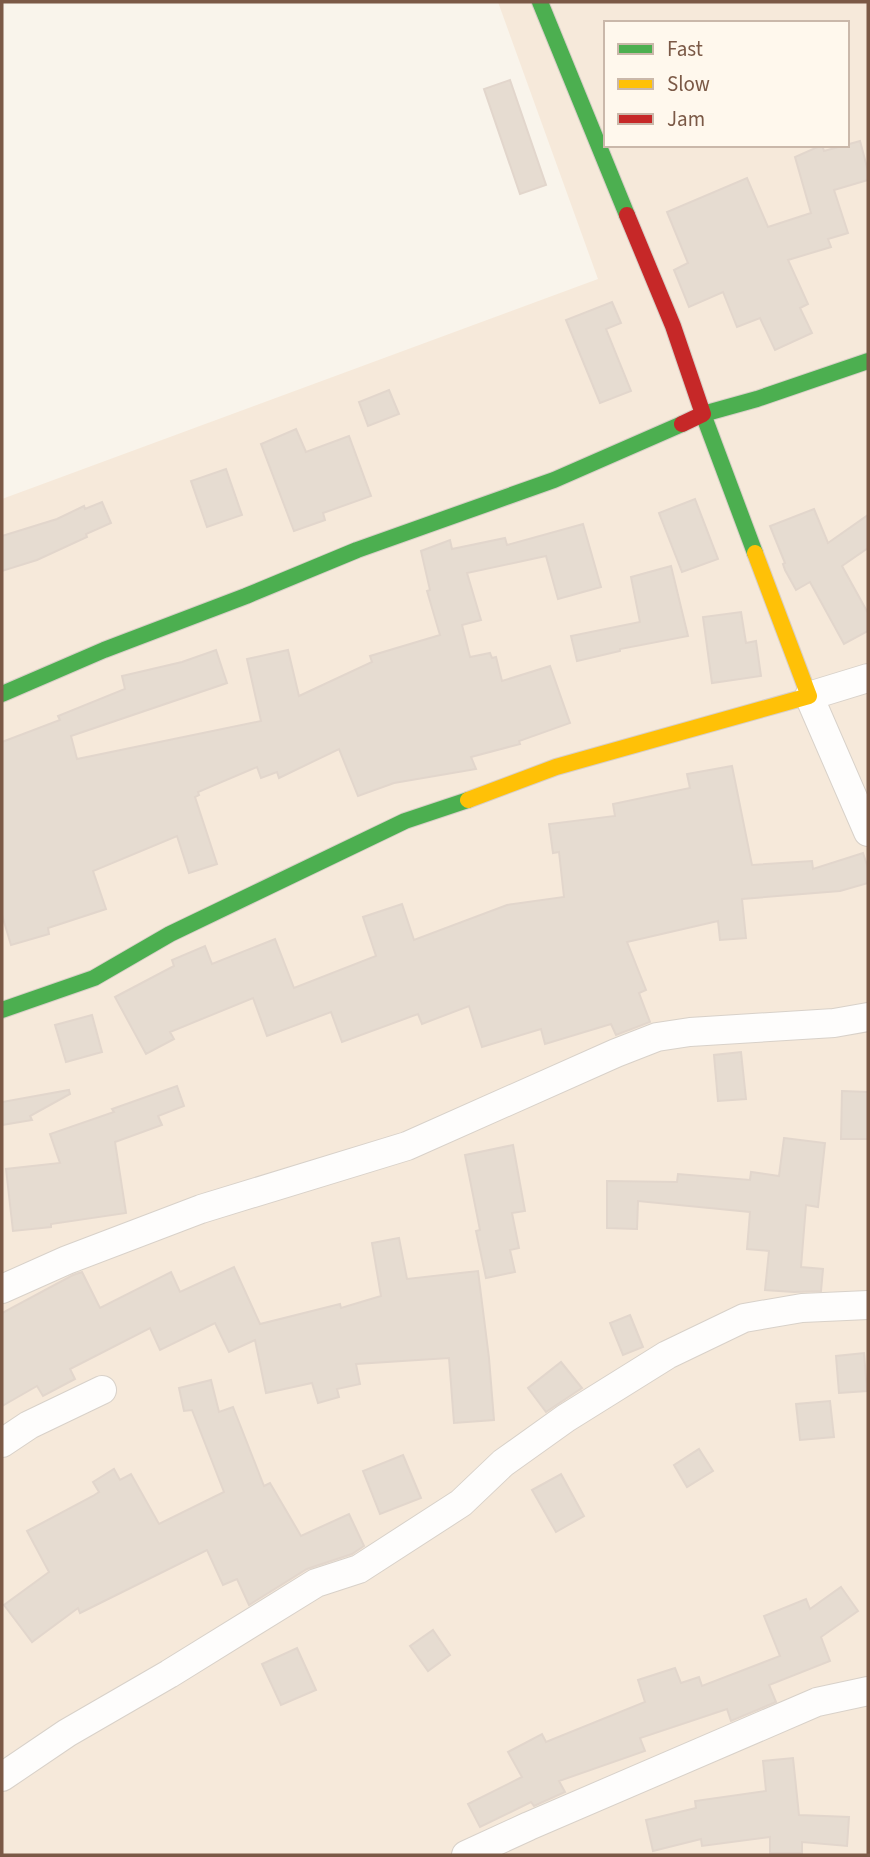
<svg xmlns="http://www.w3.org/2000/svg" width="870" height="1857" font-family="'Source Sans 3',sans-serif">
  <style>
    .residential { fill: #f6e9da; fill-rule: evenodd }
    .building { fill: #e6dcd1; stroke: #e2d6cc; stroke-width: 2 }
    .lines { fill: none; stroke-linecap: round; stroke-linejoin: round }
    .street-casing { stroke: #d8d1c9; stroke-width: 30 }
    .fast-casing { stroke: #d8cfc7; stroke-width: 18 }
    .slow-casing { stroke: #d8cfc7; stroke-width: 18 }
    .jam-casing { stroke: #d8cfc7; stroke-width: 18 }
    .street { stroke: #fefdfc; stroke-width: 28 }
    .fast { stroke: #4caf50; stroke-width: 16 }
    .slow { stroke: #ffc107; stroke-width: 16 }
    .jam { stroke: #c62828; stroke-width: 16 }
  </style>
  <rect width="100%" height="100%" fill="#f9f4eb"/>
  <path class="residential" d="M 498,2 L 868,2 L 868,1855 L 2,1855 L 2,499 L 598,279 ZM 606,23 L 847,23 L 847,145 L 606,145 Z"/>
  <g class="building">
    <path d="M 510,80 L 546,185 L 520,194 L 484,89 Z"/>
    <path d="M 860,141 L 868,171 L 868,180 L 834,190 L 848,233 L 828,239 L 831,247 L 788,260 L 808,304 L 800,308 L 812,333 L 775,350 L 760,318 L 737,327 L 723,292 L 689,307 L 674,270 L 688,263 L 667,212 L 747,178 L 768,227 L 811,213 L 795,157 L 822,145 L 824,151 Z"/>
    <path d="M 612,302 L 621,323 L 606,329 L 631,391 L 600,403 L 566,320 Z"/>
    <path d="M 389,390 L 399,414 L 368,426 L 359,402 Z"/>
    <path d="M 296,429 L 306,452 L 349,436 L 371,496 L 323,513 L 325,520 L 294,531 L 261,444 Z"/>
    <path d="M 226,469 L 242,515 L 207,527 L 191,481 Z"/>
    <path d="M 695,499 L 718,559 L 682,572 L 659,513 Z"/>
    <path d="M 102,502 L 111,523 L 86,534 L 87,537 L 37,560 L 2,571 L 2,536 L 57,519 L 84,506 L 85,509 Z"/>
    <path d="M 814,509 L 828,543 L 868,515 L 868,548 L 842,566 L 868,613 L 868,631 L 844,644 L 810,582 L 796,590 L 785,570 L 783,564 L 785,563 L 770,526 Z"/>
    <path d="M 583,524 L 601,587 L 558,599 L 546,556 L 467,573 L 481,620 L 462,625 L 470,657 L 490,653 L 492,658 L 496,657 L 502,681 L 550,666 L 570,723 L 519,741 L 520,744 L 471,757 L 476,769 L 394,783 L 358,796 L 339,749 L 279,778 L 277,772 L 261,778 L 257,767 L 198,792 L 199,795 L 195,797 L 217,864 L 189,873 L 177,836 L 93,871 L 106,909 L 48,928 L 49,934 L 11,945 L 2,915 L 2,742 L 60,720 L 58,716 L 125,689 L 122,676 L 182,662 L 216,650 L 227,683 L 71,736 L 77,759 L 261,721 L 247,659 L 288,650 L 299,696 L 372,662 L 370,656 L 440,635 L 427,591 L 430,590 L 421,551 L 450,540 L 452,549 L 505,538 L 507,545 Z"/>
    <path d="M 671,566 L 688,636 L 620,649 L 620,651 L 577,661 L 571,636 L 640,622 L 631,577 Z"/>
    <path d="M 741,612 L 746,643 L 756,641 L 761,676 L 712,683 L 703,617 Z"/>
    <path d="M 732,766 L 752,865 L 812,861 L 813,869 L 863,853 L 868,868 L 868,883 L 840,891 L 742,899 L 746,938 L 720,940 L 718,921 L 627,942 L 646,990 L 639,993 L 650,1022 L 616,1035 L 611,1024 L 545,1044 L 541,1029 L 482,1047 L 469,1006 L 422,1024 L 418,1014 L 342,1042 L 331,1012 L 267,1036 L 253,998 L 170,1032 L 174,1039 L 146,1054 L 115,997 L 174,966 L 172,960 L 205,946 L 212,964 L 275,939 L 294,988 L 376,956 L 363,917 L 402,904 L 414,940 L 507,905 L 564,897 L 559,852 L 553,853 L 549,824 L 615,816 L 613,804 L 690,788 L 687,774 Z"/>
    <path d="M 92,1015 L 102,1052 L 66,1062 L 55,1025 Z"/>
    <path d="M 741,1052 L 746,1099 L 718,1101 L 714,1055 Z"/>
    <path d="M 177,1086 L 184,1106 L 158,1116 L 162,1125 L 115,1142 L 126,1213 L 51,1224 L 51,1227 L 13,1231 L 6,1169 L 60,1163 L 50,1134 L 114,1112 L 112,1109 Z"/>
    <path d="M 69,1090 L 70,1094 L 30,1116 L 32,1120 L 2,1125 L 2,1102 Z"/>
    <path d="M 842,1091 L 868,1092 L 868,1139 L 841,1139 Z"/>
    <path d="M 784,1138 L 825,1143 L 818,1207 L 806,1205 L 801,1267 L 823,1269 L 821,1291 L 794,1292 L 765,1290 L 769,1251 L 747,1249 L 750,1212 L 638,1201 L 637,1229 L 607,1228 L 607,1181 L 677,1182 L 678,1174 L 750,1180 L 751,1172 L 779,1176 Z"/>
    <path d="M 513,1145 L 525,1211 L 512,1213 L 519,1248 L 510,1250 L 515,1272 L 486,1278 L 476,1231 L 480,1230 L 465,1155 Z"/>
    <path d="M 399,1238 L 407,1279 L 478,1271 L 489,1358 L 494,1420 L 454,1423 L 449,1358 L 356,1364 L 360,1384 L 337,1389 L 339,1397 L 318,1403 L 312,1383 L 266,1393 L 255,1340 L 229,1352 L 215,1323 L 160,1350 L 150,1328 L 70,1369 L 75,1379 L 43,1396 L 37,1386 L 2,1406 L 2,1313 L 73,1275 L 82,1272 L 100,1308 L 171,1272 L 180,1292 L 234,1267 L 260,1324 L 340,1304 L 341,1308 L 381,1296 L 372,1243 Z"/>
    <path d="M 630,1315 L 643,1347 L 623,1355 L 610,1323 Z"/>
    <path d="M 864,1353 L 867,1391 L 839,1393 L 836,1356 Z"/>
    <path d="M 561,1362 L 582,1388 L 546,1412 L 528,1388 Z"/>
    <path d="M 211,1380 L 219,1412 L 233,1407 L 264,1486 L 270,1483 L 301,1536 L 349,1514 L 364,1546 L 352,1554 L 307,1569 L 249,1605 L 237,1579 L 223,1585 L 207,1550 L 80,1613 L 78,1608 L 32,1642 L 4,1605 L 49,1572 L 27,1531 L 93,1496 L 99,1492 L 93,1482 L 114,1469 L 120,1480 L 131,1474 L 159,1524 L 224,1492 L 192,1410 L 184,1411 L 179,1388 Z"/>
    <path d="M 830,1401 L 834,1437 L 800,1440 L 796,1404 Z"/>
    <path d="M 699,1449 L 713,1471 L 687,1487 L 674,1465 Z"/>
    <path d="M 403,1455 L 421,1498 L 380,1514 L 363,1471 Z"/>
    <path d="M 561,1474 L 584,1516 L 556,1532 L 532,1490 Z"/>
    <path d="M 841,1587 L 858,1611 L 821,1637 L 830,1661 L 769,1685 L 776,1702 L 731,1721 L 727,1709 L 640,1738 L 645,1751 L 559,1781 L 565,1792 L 534,1806 L 531,1802 L 480,1827 L 468,1804 L 522,1777 L 508,1752 L 542,1734 L 546,1742 L 645,1702 L 638,1680 L 675,1668 L 681,1683 L 699,1677 L 702,1686 L 780,1656 L 764,1616 L 806,1599 L 810,1609 Z"/>
    <path d="M 433,1630 L 450,1655 L 428,1671 L 410,1646 Z"/>
    <path d="M 297,1648 L 316,1690 L 281,1705 L 262,1664 Z"/>
    <path d="M 793,1758 L 799,1815 L 849,1817 L 847,1846 L 802,1842 L 802,1853 L 770,1853 L 770,1837 L 702,1846 L 701,1839 L 653,1851 L 646,1820 L 696,1808 L 695,1801 L 766,1791 L 763,1761 Z"/>
  </g>
  <g class="lines">
    <g class="street-casing">
      <g id="street">
        <path d="M 868,678 L 809,696 L 868,832"/>
        <path d="M 2,1289 L 67,1260 L 201,1209 L 407,1146 L 616,1053 L 657,1037 L 690,1032 L 834,1023 L 868,1017"/>
        <path d="M 2,1443 L 29,1425 L 102,1390"/>
        <path d="M 2,1777 L 67,1733 L 169,1674 L 316,1583 L 359,1569 L 461,1503 L 503,1463 L 566,1418 L 667,1355 L 744,1318 L 802,1308 L 868,1305"/>
        <path d="M 466,1855 L 529,1826 L 817,1702 L 868,1691"/>
      </g>
    </g>
    <g class="fast-casing">
      <g id="fast">
        <path d="M 540,2 L 627,215"/>
        <path d="M 755,553 L 703,414 L 757,399 L 868,361"/>
        <path d="M 2,694 L 104,650 L 246,596 L 357,550 L 554,480 L 682,424"/>
        <path d="M 2,1010 L 94,978 L 170,934 L 405,821 L 468,800"/>
      </g>
    </g>
    <g class="slow-casing">
      <path id="slow" d="M 468,800 L 556,767 L 809,696 L 755,553"/>
    </g>
    <g class="jam-casing">
      <path id="jam" d="M 627,215 L 673,326 L 703,414 L 682,424"/>
    </g>
    <use href="#street" class="street"/>
    <use href="#fast" class="fast"/>
    <use href="#slow" class="slow"/>
    <use href="#jam" class="jam"/>
  </g>
  <rect width="870" height="1857" fill="none" stroke="#7b5946" stroke-width="7"/>
  <rect x="604" y="21" width="245" height="126" fill="#fff8ed" stroke="#cab8aa" stroke-width="2"/>
  <rect x="618" y="44" width="35" height="10" fill="#4caf50" stroke="#cab8aa" stroke-width="2"/>
  <text x="667" y="56" font-size="21" fill="#7b5946">Fast</text>
  <rect x="618" y="79" width="35" height="10" fill="#ffc107" stroke="#cab8aa" stroke-width="2"/>
  <text x="667" y="91" font-size="21" fill="#7b5946">Slow</text>
  <rect x="618" y="114" width="35" height="10" fill="#c62828" stroke="#cab8aa" stroke-width="2"/>
  <text x="667" y="126" font-size="21" fill="#7b5946">Jam</text>
</svg>
